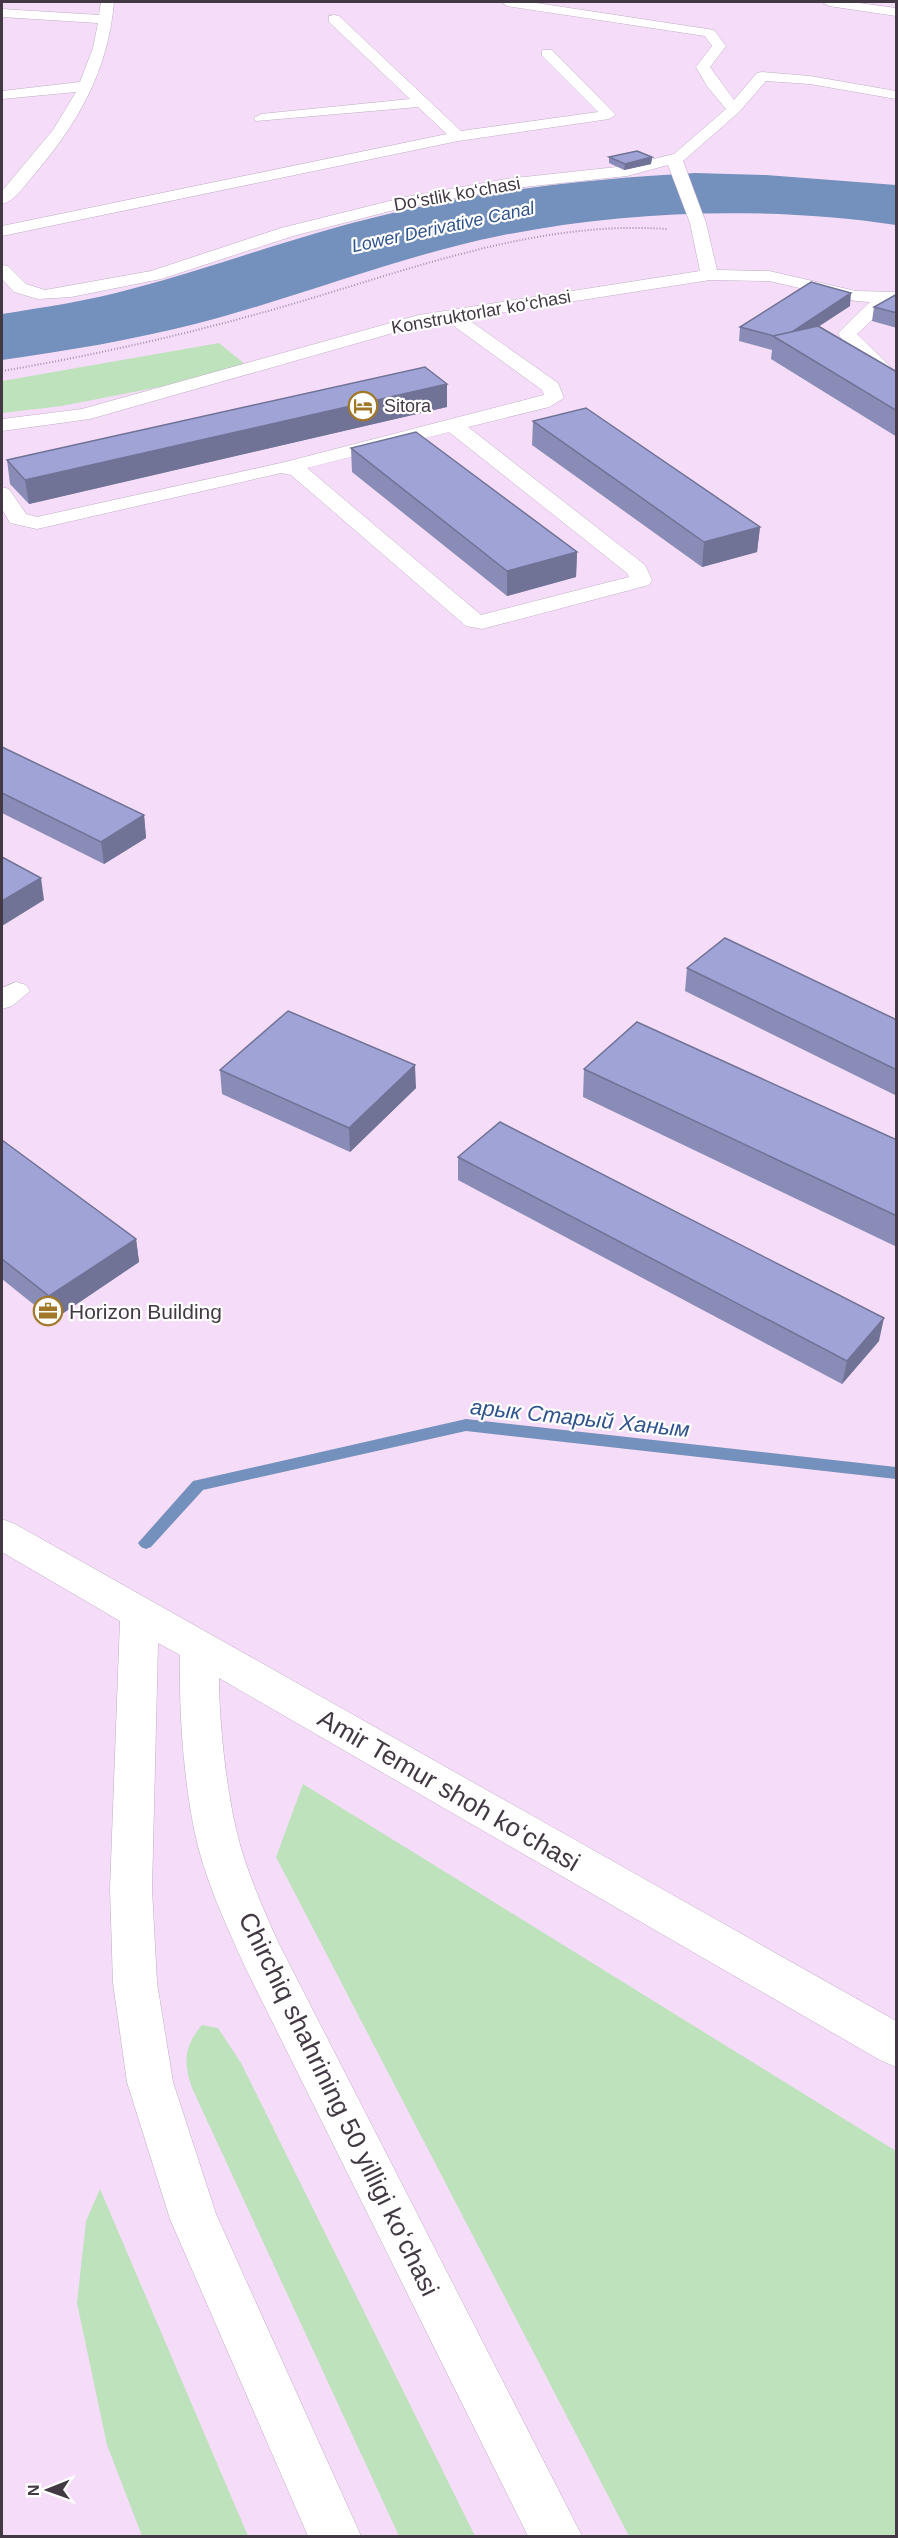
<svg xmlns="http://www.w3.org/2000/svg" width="898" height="2538" font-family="Arial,sans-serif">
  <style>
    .green { fill: #bee2bc }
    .water { fill: #7490bc }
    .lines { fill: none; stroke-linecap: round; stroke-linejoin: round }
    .stream { fill: #7490bc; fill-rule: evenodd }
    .minor-casing { stroke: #c2acc6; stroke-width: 1 }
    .major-casing { stroke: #c2acc6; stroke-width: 1 }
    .path { stroke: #a291a5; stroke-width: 2; stroke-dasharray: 1 2; stroke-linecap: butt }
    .minor { fill: #fff; fill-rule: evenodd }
    .major { fill: #fff; fill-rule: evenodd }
    .wall { fill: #8a8cb8 }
    .shaded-wall { fill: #707296 }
    .building { fill: #a0a3d6; stroke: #707296; stroke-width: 1.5 }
    .labels { text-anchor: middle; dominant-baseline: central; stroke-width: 4.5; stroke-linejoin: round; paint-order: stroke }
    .far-street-label { font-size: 18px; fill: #433944; stroke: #fff }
    .far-water-label { font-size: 18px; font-style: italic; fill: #2f538d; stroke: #fff }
    .far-poi-label { font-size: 18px; fill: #433944; stroke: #fff; text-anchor: start }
    .poi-label { font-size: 21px; fill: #433944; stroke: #fff; text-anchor: start }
    .water-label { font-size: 22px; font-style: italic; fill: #2f538d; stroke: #fff }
    .near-street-label { font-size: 26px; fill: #433944; stroke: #fff }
  </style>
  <rect width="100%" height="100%" fill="#f5ddf9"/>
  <g class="green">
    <path d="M 219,343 L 251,369 L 62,406 L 2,413 L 2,381 Z"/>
    <path d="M 303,1784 L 896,2151 L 896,2536 L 629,2536 L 276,1857 Z"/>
    <path d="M 202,2025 L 218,2028 L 241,2063 L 475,2536 L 399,2536 L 192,2088 C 183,2062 184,2046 202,2025 Z"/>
    <path d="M 100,2189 L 248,2536 L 142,2536 L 107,2445 L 77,2303 L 86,2221 Z"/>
  </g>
  <path class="water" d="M 695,173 L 766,175 L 896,185 L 896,225 C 768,206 627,210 499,236 C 396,257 297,298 195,324 C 132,340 66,351 2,360 L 2,314 C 45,307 88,301 131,289 C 215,267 296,236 380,216 C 484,190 588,179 695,173 Z"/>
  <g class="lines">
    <path class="stream" d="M 466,1419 L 896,1467 L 896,1479 L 466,1431 L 203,1490 L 151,1547 L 146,1549 L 141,1547 L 138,1543 L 193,1481 Z"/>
    <g class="minor-casing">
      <g id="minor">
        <path d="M 101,2 L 114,2 C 108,71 78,124 32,177 C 23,187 15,201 2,204 L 2,191 L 53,130 L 76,92 L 2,99 L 2,91 L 80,82 L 93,48 L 98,23 L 2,17 L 2,9 L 99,15 Z"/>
        <path d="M 501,2 L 530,2 L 714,30 L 726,46 L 710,67 L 734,100 L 757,73 L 762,72 L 810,76 L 896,91 L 896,99 L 810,84 L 766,81 L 739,112 L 683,161 L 706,223 L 717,270 L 769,271 L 856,291 L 896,292 L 896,302 L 891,302 L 857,334 L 896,372 L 896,386 C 874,381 849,352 838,333 L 870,302 L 856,301 L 769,281 L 710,280 L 466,318 L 558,383 L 564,398 L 549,407 L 468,427 L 645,565 L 652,580 L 649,585 L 482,629 L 466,626 L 291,475 L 281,473 L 37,529 L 10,523 L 2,509 L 2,487 L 9,489 L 26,514 L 37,517 L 285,462 L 544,395 L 542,390 L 447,321 L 421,325 L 90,419 L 2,431 L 2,419 L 82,409 L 419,315 L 700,271 L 690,223 L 668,165 L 627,176 L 506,189 L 406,207 L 293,236 L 161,279 L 71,297 L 38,299 L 14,292 L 2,279 L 2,265 L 8,266 L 26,284 L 45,290 L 151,271 L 281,228 L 406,197 L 506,179 L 626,166 L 674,154 L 726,109 L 707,86 L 696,67 L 712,46 L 705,36 L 507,6 ZM 449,432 L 627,573 L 629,577 L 481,615 L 307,468 Z"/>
        <path d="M 822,2 L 852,2 L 896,8 L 896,16 L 829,6 Z"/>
        <path d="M 334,15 L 339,16 L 461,131 L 598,112 L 542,56 L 542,50 L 552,50 L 616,115 L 609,119 L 458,141 L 2,236 L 2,226 L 447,134 L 418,107 L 256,121 L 254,118 L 261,114 L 410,99 L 329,22 L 329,16 Z"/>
        <path d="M 16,982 L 26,985 L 30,991 L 12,1006 L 2,1009 L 2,988 Z"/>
      </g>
    </g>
    <g class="major-casing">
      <path id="major" d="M 2,1519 L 15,1524 L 896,2021 L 896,2067 L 880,2060 L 219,1678 C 219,1722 226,1786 236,1829 C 245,1868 262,1906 278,1942 L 582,2536 L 528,2536 L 247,1971 C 226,1925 204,1878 194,1829 C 183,1772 179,1713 180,1655 L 158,1643 L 152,1889 L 157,1983 L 173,2082 L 216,2214 L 361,2536 L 308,2536 L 170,2219 L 127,2082 L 113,1983 L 110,1889 L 120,1621 L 2,1552 Z"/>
    </g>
    <path class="path" d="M 2,371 C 102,354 201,331 299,302 C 417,267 542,220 667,229"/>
    <use href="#minor" class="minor"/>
    <use href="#major" class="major"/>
  </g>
  <g class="wall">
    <path d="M 609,157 L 652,157 L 651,164 L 624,170 L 609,163 Z"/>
    <path d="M 897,294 L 897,328 L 872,321 L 874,307 Z"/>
    <path d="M 850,306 L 819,326 L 897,372 L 897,437 L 771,359 L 772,350 L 739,341 L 740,327 Z"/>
    <path d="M 447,407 L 29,504 L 10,484 L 7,460 Z"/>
    <path d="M 533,421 L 760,527 L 757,552 L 702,567 L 532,445 Z"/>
    <path d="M 351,448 L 577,552 L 576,577 L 507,596 L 352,472 Z"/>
    <path d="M 2,747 L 144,815 L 146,838 L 104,864 L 2,813 Z"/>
    <path d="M 687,968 L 897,1020 L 897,1096 L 685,991 Z"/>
    <path d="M 584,1069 L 897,1140 L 897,1247 L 583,1097 Z"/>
    <path d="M 220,1070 L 416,1088 L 350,1152 L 222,1094 Z"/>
    <path d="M 2,1140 L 136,1239 L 139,1262 L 53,1320 L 2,1279 Z"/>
    <path d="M 458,1157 L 879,1341 L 842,1384 L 458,1180 Z"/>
  </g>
  <g class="shaded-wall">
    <path d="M 652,157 L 651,164 L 624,170 L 625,164 Z"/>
    <path d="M 851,293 L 850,306 L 789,346 L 781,338 Z"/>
    <path d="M 447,384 L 447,407 L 29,504 L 25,480 Z"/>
    <path d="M 760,527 L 757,552 L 702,567 L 704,542 Z"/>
    <path d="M 577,552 L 576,577 L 507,596 L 507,571 Z"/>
    <path d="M 144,815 L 146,838 L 104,864 L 101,842 Z"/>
    <path d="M 41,878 L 44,900 L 2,926 L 2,901 Z"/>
    <path d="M 415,1065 L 416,1088 L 350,1152 L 349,1128 Z"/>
    <path d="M 136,1239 L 139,1262 L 53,1320 L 49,1296 Z"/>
    <path d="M 884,1318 L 879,1341 L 842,1384 L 847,1361 Z"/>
  </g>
  <g class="building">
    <path d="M 637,151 L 652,157 L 625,164 L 609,157 Z"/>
    <path d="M 811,282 L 851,293 L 792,332 L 774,336 L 740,327 Z"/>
    <path d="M 897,294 L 897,313 L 874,307 Z"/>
    <path d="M 818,326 L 897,372 L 897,411 L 773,336 Z"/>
    <path d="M 425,367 L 447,384 L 25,480 L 7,460 Z"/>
    <path d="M 586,408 L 760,527 L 704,542 L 533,421 Z"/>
    <path d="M 416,432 L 577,552 L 507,571 L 351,448 Z"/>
    <path d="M 2,747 L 144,815 L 101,842 L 2,793 Z"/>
    <path d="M 2,857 L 41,878 L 2,901 Z"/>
    <path d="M 725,938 L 897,1020 L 897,1070 L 687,968 Z"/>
    <path d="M 288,1011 L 415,1065 L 349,1128 L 220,1070 Z"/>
    <path d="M 637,1022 L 897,1140 L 897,1216 L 584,1069 Z"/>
    <path d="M 500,1122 L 884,1318 L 847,1361 L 458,1157 Z"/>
    <path d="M 2,1140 L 136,1239 L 49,1296 L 2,1259 Z"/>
  </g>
  <defs>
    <g id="hotel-ring" transform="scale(1.5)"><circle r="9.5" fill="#fff" stroke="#a07827" stroke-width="1.5"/><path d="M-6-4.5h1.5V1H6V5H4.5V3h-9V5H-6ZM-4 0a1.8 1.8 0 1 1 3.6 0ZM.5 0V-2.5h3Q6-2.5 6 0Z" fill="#a07827"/></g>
    <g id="office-ring" transform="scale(1.5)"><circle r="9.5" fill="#fff" stroke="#a07827" stroke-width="1.5"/><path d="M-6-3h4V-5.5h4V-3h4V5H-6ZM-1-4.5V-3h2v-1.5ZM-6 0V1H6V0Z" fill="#a07827"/></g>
  </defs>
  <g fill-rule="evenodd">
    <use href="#hotel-ring" x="363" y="406"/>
    <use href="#office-ring" x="48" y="1311"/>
  </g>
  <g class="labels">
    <g class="far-street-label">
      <text transform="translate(457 194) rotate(-10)">Do‘stlik ko‘chasi</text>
      <text transform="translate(481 312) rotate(-10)">Konstruktorlar ko‘chasi</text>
    </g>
    <g class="far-water-label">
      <text transform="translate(443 227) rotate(-12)">Lower Derivative Canal</text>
    </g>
    <g class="far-poi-label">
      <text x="384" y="406">Sitora</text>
    </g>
    <g class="poi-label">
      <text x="69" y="1311">Horizon Building</text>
    </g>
    <g class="water-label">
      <text transform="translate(580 1418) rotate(6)">арык Старый Ханым</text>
    </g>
    <g class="near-street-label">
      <text transform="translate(449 1790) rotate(30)">Amir Temur shoh ko‘chasi</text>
      <text transform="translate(339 2104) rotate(64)">Chirchiq shahrining 50 yilligi koʻchasi</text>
    </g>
  </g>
  <rect width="898" height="2538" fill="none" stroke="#433944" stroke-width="6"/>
  <g transform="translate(48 2490) rotate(269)" stroke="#ffffff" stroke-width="4.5" paint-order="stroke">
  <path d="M0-4.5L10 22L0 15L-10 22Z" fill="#433944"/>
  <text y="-9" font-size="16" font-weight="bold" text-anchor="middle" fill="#433944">N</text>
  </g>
</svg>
